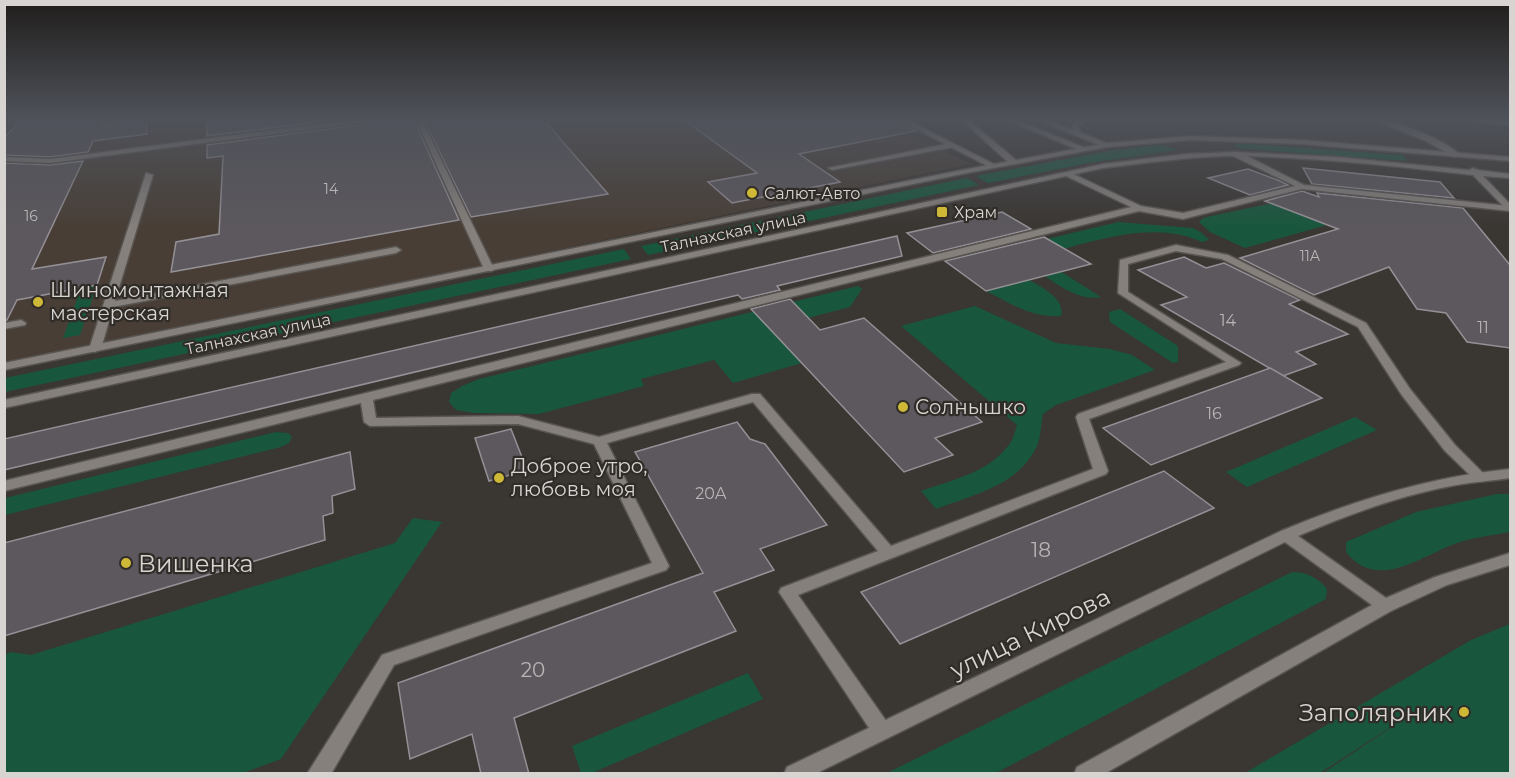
<svg xmlns="http://www.w3.org/2000/svg" width="1515" height="778" font-family="Montserrat,sans-serif">
  <style>
    .built { fill: #483e36 }
    .green { fill: #18573d }
    .building { fill: #5c585d; stroke: #949096; stroke-width: 1.5 }
    .lines { fill: none; stroke-linecap: round; stroke-linejoin: round }
    .service-casing { stroke: #585451; stroke-width: 3 }
    .minor-casing { stroke: #585451; stroke-width: 3 }
    .tertiary-casing { stroke: #585451; stroke-width: 3 }
    .service { fill: #85807c; fill-rule: evenodd }
    .minor { fill: #85807c; fill-rule: evenodd }
    .tertiary { fill: #85807c; fill-rule: evenodd }
    .poi-dot { fill: #cfb837; stroke: #302c28; stroke-width: 2 }
    .labels { text-anchor: middle; dominant-baseline: central; stroke-width: 4.5; stroke-linejoin: round; paint-order: stroke }
    .far-number-label { font-size: 14px; fill: #b8b5b5 }
    .far-poi-label { font-size: 16px; fill: #d7d4d2; stroke: #302c28; text-anchor: start }
    .far-street-label { font-size: 16px; fill: #d7d4d2; stroke: #302c28 }
    .number-label { font-size: 16px; fill: #b8b5b5 }
    .poi-label { font-size: 20px; fill: #d7d4d2; stroke: #302c28; text-anchor: start }
    .near-number-label { font-size: 20px; fill: #b8b5b5 }
    .near-poi-label { font-size: 24px; fill: #d7d4d2; stroke: #302c28; text-anchor: start }
    .near-street-label { font-size: 24px; fill: #d7d4d2; stroke: #302c28 }
  </style>
  <rect width="100%" height="100%" fill="#3a3632"/>
  <path class="built" d="M 5,120 L 879,120 L 971,164 L 5,364 Z"/>
  <g class="green">
    <path d="M 1236,143 L 1402,155 L 1408,161 L 1244,149 L 1235,146 Z"/>
    <path d="M 1162,145 L 1177,150 L 1089,163 L 988,183 L 976,176 L 1114,150 Z"/>
    <path d="M 967,178 L 979,185 L 648,255 L 641,246 Z"/>
    <path d="M 1311,195 L 1320,197 L 1292,211 L 1327,225 L 1245,248 L 1210,232 L 1199,222 L 1203,218 L 1211,216 Z"/>
    <path d="M 1118,222 L 1193,228 L 1202,233 L 1209,240 L 1202,242 C 1152,219 1093,242 1044,254 L 1026,244 Z"/>
    <path d="M 1020,246 L 1101,297 C 1074,303 1046,275 1024,261 Z"/>
    <path d="M 624,249 L 631,259 L 5,392 L 5,378 Z"/>
    <path d="M 1030,280 C 1042,288 1066,299 1061,316 C 1032,318 1011,304 986,291 Z"/>
    <path d="M 97,285 L 80,335 L 63,338 L 81,288 Z"/>
    <path d="M 858,286 L 862,289 L 850,307 L 769,328 L 802,363 L 733,383 L 714,360 L 641,379 L 644,386 L 539,414 L 474,413 L 456,410 L 449,402 L 451,393 L 462,386 L 479,379 Z"/>
    <path d="M 975,306 L 1056,343 L 1110,349 L 1132,355 L 1155,370 L 1056,405 L 1043,414 C 1041,424 1041,437 1037,446 C 1018,486 975,494 936,509 L 921,491 C 952,480 987,473 1008,446 C 1013,441 1015,431 1017,425 L 901,326 Z"/>
    <path d="M 1120,309 L 1178,346 L 1178,362 L 1173,363 L 1110,322 L 1109,312 Z"/>
    <path d="M 1355,417 L 1377,430 L 1247,487 L 1226,472 Z"/>
    <path d="M 276,432 L 288,433 L 292,437 L 289,443 L 281,447 L 5,515 L 5,498 Z"/>
    <path d="M 1497,494 L 1510,494 L 1510,532 C 1494,535 1476,537 1460,542 C 1423,554 1378,593 1346,552 L 1346,542 L 1416,512 Z"/>
    <path d="M 413,518 L 442,522 L 281,759 L 243,773 L 5,773 L 4,656 L 10,652 L 31,655 L 395,543 Z"/>
    <path d="M 1292,572 C 1307,572 1318,578 1327,589 L 1326,599 L 996,773 L 887,773 Z"/>
    <path d="M 1510,624 L 1510,773 L 1323,773 L 1423,706 L 1320,773 L 1245,773 L 1471,640 Z"/>
    <path d="M 748,673 L 763,699 L 592,773 L 581,773 L 572,746 Z"/>
  </g>
  <g class="building">
    <path d="M 21,120 L 110,120 L 97,123 L 102,128 L 146,120 L 147,134 L 93,141 L 88,152 L 50,157 L 4,155 L 4,138 Z"/>
    <path d="M 206,120 L 335,120 L 207,136 Z"/>
    <path d="M 370,120 L 414,120 L 459,220 L 171,272 L 176,242 L 219,234 L 223,156 L 207,158 L 207,145 L 365,124 Z"/>
    <path d="M 424,120 L 544,120 L 608,194 L 471,217 Z"/>
    <path d="M 684,120 L 897,120 L 916,131 L 799,154 L 840,182 L 732,203 L 708,182 L 757,173 Z"/>
    <path d="M 83,161 L 32,269 L 106,257 L 97,285 L 17,300 L 7,320 L 4,321 L 4,163 L 50,165 Z"/>
    <path d="M 1303,168 L 1440,182 L 1454,198 L 1312,184 Z"/>
    <path d="M 1248,169 L 1280,181 L 1288,185 L 1250,195 L 1208,178 Z"/>
    <path d="M 1302,191 L 1319,197 L 1317,193 L 1463,208 L 1510,265 L 1510,348 L 1467,342 L 1446,313 L 1417,309 L 1389,267 L 1314,295 L 1240,258 L 1338,229 L 1265,201 Z"/>
    <path d="M 1002,212 L 1031,229 L 933,253 L 907,233 Z"/>
    <path d="M 897,236 L 902,256 L 777,286 L 780,290 L 742,299 L 738,295 L 4,470 L 4,439 Z"/>
    <path d="M 1044,237 L 1091,264 L 986,291 L 945,261 Z"/>
    <path d="M 1184,257 L 1206,268 L 1224,263 L 1300,300 L 1289,304 L 1348,334 L 1296,352 L 1316,364 L 1283,376 L 1161,305 L 1187,297 L 1138,270 Z"/>
    <path d="M 790,299 L 820,330 L 864,318 L 982,422 L 935,438 L 953,455 L 904,472 L 751,309 Z"/>
    <path d="M 1270,368 L 1322,398 L 1151,465 L 1103,428 Z"/>
    <path d="M 737,422 L 750,439 L 765,444 L 827,525 L 760,549 L 774,570 L 714,592 L 736,631 L 514,718 L 529,774 L 481,774 L 472,734 L 410,759 L 398,683 L 703,573 L 635,452 Z"/>
    <path d="M 511,429 L 527,470 L 489,481 L 475,438 Z"/>
    <path d="M 350,452 L 355,489 L 332,496 L 333,513 L 323,516 L 325,540 L 4,636 L 4,543 Z"/>
    <path d="M 1164,471 L 1214,508 L 900,644 L 861,592 Z"/>
  </g>
  <g class="lines">
    <g class="service-casing">
      <g id="service">
        <path d="M 122,120 L 142,120 L 102,126 L 99,124 Z"/>
        <path d="M 351,120 L 368,120 L 365,122 L 50,163 L 4,161 L 4,157 L 50,159 Z"/>
        <path d="M 416,120 L 422,120 L 494,269 L 492,271 L 486,271 L 484,269 Z"/>
        <path d="M 963,120 L 973,120 L 971,122 L 1016,160 L 1016,164 L 1010,164 L 964,122 Z"/>
        <path d="M 1007,120 L 1016,120 L 1088,149 L 1081,151 Z"/>
        <path d="M 1038,120 L 1047,120 L 1073,130 L 1072,125 L 1080,120 L 1087,120 L 1078,127 L 1082,133 L 1111,145 L 1104,147 Z"/>
        <path d="M 1470,120 L 1510,121 L 1510,125 L 1473,122 Z"/>
        <path d="M 951,143 L 955,145 L 954,147 L 832,170 L 828,168 Z"/>
        <path d="M 1233,152 L 1239,152 L 1304,185 L 1510,206 L 1510,211 L 1302,189 L 1183,219 L 1139,211 L 373,400 L 376,418 L 518,416 L 599,437 L 752,394 L 760,394 L 891,546 L 1093,469 L 1076,417 L 1078,414 L 1226,362 L 1118,293 L 1120,260 L 1176,245 L 1228,255 L 1366,323 L 1410,389 L 1455,445 L 1486,476 L 1484,479 L 1474,479 L 1445,451 L 1401,394 L 1358,327 L 1222,259 L 1176,251 L 1128,264 L 1128,292 L 1241,363 L 1239,365 L 1089,419 L 1108,471 L 1106,474 L 798,595 L 889,725 L 891,731 L 889,737 L 882,740 L 875,737 L 779,592 L 781,588 L 878,551 L 753,402 L 607,443 L 669,566 L 666,570 L 394,665 L 331,774 L 307,774 L 382,655 L 652,563 L 594,444 L 518,424 L 370,426 L 364,422 L 361,403 L 4,491 L 4,481 L 1131,207 L 1066,176 L 1065,174 L 1069,172 L 1141,206 L 1183,213 L 1295,186 L 1233,156 Z"/>
        <path d="M 146,173 L 153,175 L 115,301 L 396,247 L 401,250 L 396,253 L 113,307 L 101,349 L 95,352 L 91,351 L 89,349 Z"/>
        <path d="M 21,320 L 26,323 L 25,325 L 4,329 L 4,323 Z"/>
      </g>
    </g>
    <g class="minor-casing">
      <g id="minor">
        <path d="M 899,120 L 907,120 L 998,166 L 991,168 Z"/>
        <path d="M 1374,120 C 1398,120 1442,139 1461,155 L 1454,157 L 1426,141 Z"/>
      </g>
    </g>
    <g class="tertiary-casing">
      <g id="tertiary">
        <path d="M 1192,136 L 1301,140 L 1510,157 L 1510,161 L 1301,144 L 1192,140 L 1107,147 L 962,174 L 4,370 L 4,363 L 962,170 L 1107,143 Z"/>
        <path d="M 1235,152 L 1338,157 L 1469,170 L 1473,168 L 1478,170 L 1510,174 L 1510,178 L 1483,176 L 1510,204 L 1510,210 L 1507,210 L 1473,175 C 1394,166 1315,157 1235,156 C 1191,156 1147,163 1103,168 L 4,408 L 4,400 L 1103,164 L 1185,154 Z"/>
        <path d="M 1510,469 L 1510,478 C 1491,481 1471,482 1451,486 C 1398,496 1348,515 1298,536 L 1386,598 L 1435,577 L 1510,553 L 1510,565 L 1447,585 L 1391,611 L 1104,774 L 1074,774 L 1077,767 L 1372,605 L 1285,542 L 815,774 L 784,774 L 787,767 L 1281,531 C 1355,500 1429,477 1510,469 Z"/>
      </g>
    </g>
    <use href="#service" class="service"/>
    <use href="#minor" class="minor"/>
    <use href="#tertiary" class="tertiary"/>
  </g>
  <linearGradient id="sky" x2="0" y2="1"><stop stop-color="#201e1c"/><stop offset="0.52" stop-color="#4f525a"/><stop offset="1" stop-color="#4f525a" stop-opacity="0"/></linearGradient>
  <rect width="1515" height="229" fill="url(#sky)"/>
  <g class="poi-dot">
    <circle cx="752" cy="193" r="6"/>
    <rect x="936" y="206" width="12" height="12" rx="3"/>
    <circle cx="38" cy="302" r="6"/>
    <circle cx="903" cy="407" r="6"/>
    <circle cx="499" cy="478" r="6"/>
    <circle cx="126" cy="563" r="6"/>
    <circle cx="1464" cy="712" r="6"/>
  </g>
  <g class="labels">
    <g class="far-number-label">
      <text x="331" y="189">14</text>
      <text x="31" y="216">16</text>
      <text x="1310" y="256">11А</text>
    </g>
    <g class="far-poi-label">
      <text x="764" y="193">Салют-Авто</text>
      <text x="954" y="212">Храм</text>
    </g>
    <g class="far-street-label">
      <text transform="translate(733 232) rotate(-12)">Талнахская улица</text>
      <text transform="translate(258 334) rotate(-12)">Талнахская улица</text>
    </g>
    <g class="number-label">
      <text x="1228" y="320">14</text>
      <text x="1483" y="327">11</text>
      <text x="1214" y="413">16</text>
      <text x="711" y="493">20А</text>
    </g>
    <g class="poi-label">
      <text x="50" y="290">Шиномонтажная<tspan x="50" dy="23">мастерская</tspan></text>
      <text x="915" y="407">Солнышко</text>
      <text x="511" y="466">Доброе утро,<tspan x="511" dy="23">любовь моя</tspan></text>
    </g>
    <g class="near-number-label">
      <text x="1041" y="550">18</text>
      <text x="533" y="670">20</text>
    </g>
    <g class="near-poi-label">
      <text x="138" y="563">Вишенка</text>
      <text x="1452" y="712" text-anchor="end">Заполярник</text>
    </g>
    <g class="near-street-label">
      <text transform="translate(1030 633) rotate(-26)">улица Кирова</text>
    </g>
  </g>
  <rect width="1515" height="778" fill="none" stroke="#d7d4d2" stroke-width="12"/>
</svg>
